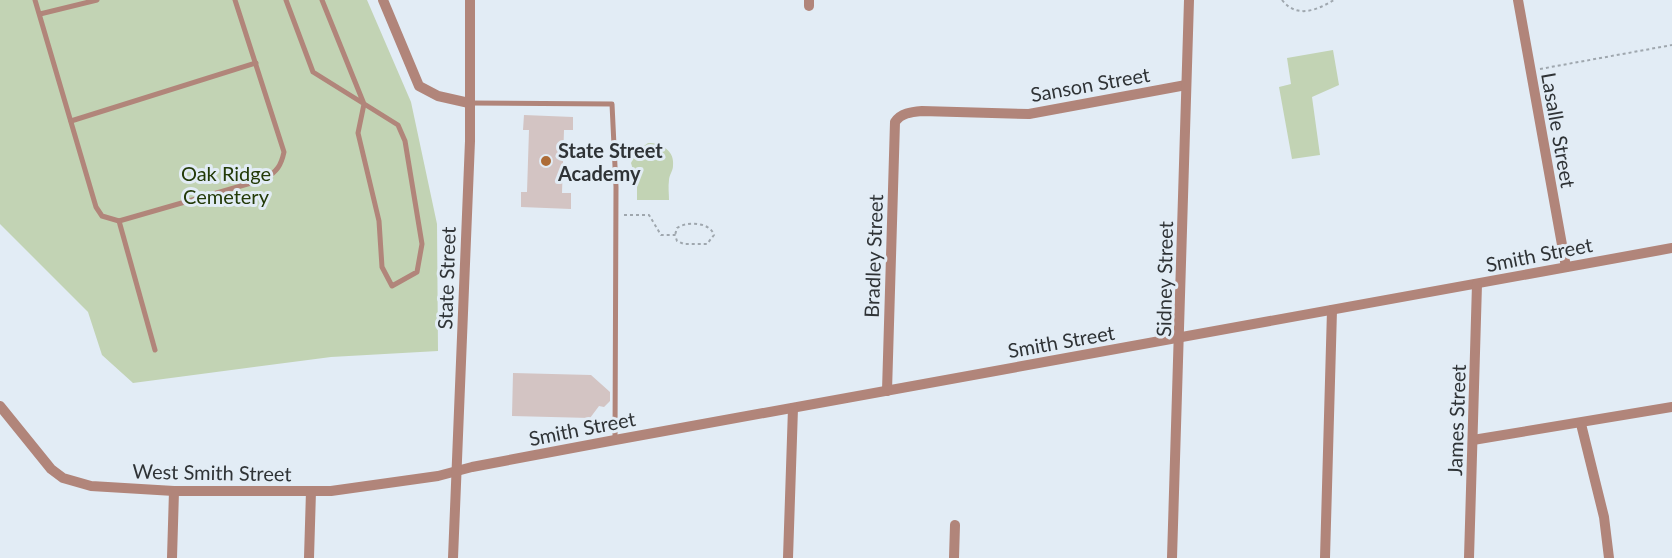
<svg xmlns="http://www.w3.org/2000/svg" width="1672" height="558" font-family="Lato,sans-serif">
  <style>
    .green { fill: #c2d3b4 }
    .building { fill: #d3c4c3 }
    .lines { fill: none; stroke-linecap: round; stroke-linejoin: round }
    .path { stroke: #9fa7ae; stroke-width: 2; stroke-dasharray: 3 3; stroke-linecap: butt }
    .service { stroke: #b1857a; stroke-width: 5 }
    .minor { stroke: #b1857a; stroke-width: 10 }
    .poi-dot { fill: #ad6c37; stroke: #e2ecf5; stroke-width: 2 }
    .labels { text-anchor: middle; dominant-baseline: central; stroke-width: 6; stroke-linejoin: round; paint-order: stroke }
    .street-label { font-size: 20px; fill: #2f3336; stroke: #e2ecf5 }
    .poi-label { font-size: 20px; font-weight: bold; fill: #2f3336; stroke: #e2ecf5; text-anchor: start }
    .park-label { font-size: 20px; fill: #233a08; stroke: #e2ecf5 }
  </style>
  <rect width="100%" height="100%" fill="#e2ecf5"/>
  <g class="green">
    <path d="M 0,0 L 367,0 L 411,102 L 437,224 L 438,351 L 331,357 L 133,383 L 102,355 L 88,312 L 0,224 Z"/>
    <path d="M 1333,50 L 1339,85 L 1312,97 L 1320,155 L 1292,159 L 1279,87 L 1291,84 L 1287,58 Z"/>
    <path d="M 648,143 C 662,143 675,151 673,166 C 673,171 669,175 669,180 C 668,187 669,194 669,200 L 637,200 L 637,183 L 631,163 L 637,151 Z"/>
  </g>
  <g class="building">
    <path d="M 524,115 L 573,117 L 573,130 L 564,130 L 562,193 L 571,193 L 571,209 L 521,207 L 521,192 L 527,192 L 529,130 L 523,130 Z"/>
    <path d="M 513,373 L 591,375 L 610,392 L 610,401 L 604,407 L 599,406 L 590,418 L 512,416 Z"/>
  </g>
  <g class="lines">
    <g class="path">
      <path d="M 1282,0 C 1297,19 1317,10 1334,0"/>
      <path d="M 1540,69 L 1672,45"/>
      <path d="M 624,215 L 649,215 L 661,235 L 675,235 L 677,241 L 684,244 L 707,244 L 714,235 C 710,222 687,221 677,228 L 675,235"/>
    </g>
    <g class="service">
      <path d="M 35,0 L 96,207 L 102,216 L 119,221 L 265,179 C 277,171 281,166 284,152 L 235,0"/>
      <path d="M 286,0 L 313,72 L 398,125 L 405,141 L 422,244 L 417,272 L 392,286 L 382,267 L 379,221 L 358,133 L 364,104 L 322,0"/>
      <path d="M 40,14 L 97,0"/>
      <path d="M 470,103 L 612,104 L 616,187 L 615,440"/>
      <path d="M 71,121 L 256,63"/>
      <path d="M 119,221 L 155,350"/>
    </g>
    <g class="minor">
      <path d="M 383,0 L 419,86 L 438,96 L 469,103"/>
      <path d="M 1518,0 L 1566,267"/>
      <path d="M 809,6 L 809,0"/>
      <path d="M 887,391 L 895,122 C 901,113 911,112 922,111 L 1029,114 L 1186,85"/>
      <path d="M 0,406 L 51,469 L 63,478 L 91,486 L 174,491 L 331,491 L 438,476 L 472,467 L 615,440 L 1672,248"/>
      <path d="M 1581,424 L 1604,517 L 1609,558"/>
      <path d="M 1473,440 L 1672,407"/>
      <path d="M 172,558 L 174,491"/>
      <path d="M 309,558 L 311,491"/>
      <path d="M 453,558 L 470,141 L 470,0"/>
      <path d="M 788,558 L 793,408"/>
      <path d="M 954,558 L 955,525"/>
      <path d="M 1172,558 L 1189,0"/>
      <path d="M 1325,558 L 1332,310"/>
      <path d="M 1469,558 L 1477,284"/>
    </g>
  </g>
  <circle class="poi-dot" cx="546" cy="161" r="6"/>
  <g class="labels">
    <g class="street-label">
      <text transform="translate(1090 84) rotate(-10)">Sanson Street</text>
      <text transform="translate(1559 130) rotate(80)">Lasalle Street</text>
      <text transform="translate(1539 254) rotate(-11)">Smith Street</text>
      <text transform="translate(873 256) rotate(-88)">Bradley Street</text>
      <text transform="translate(446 278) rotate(-88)">State Street</text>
      <text transform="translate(1164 279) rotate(-89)">Sidney Street</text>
      <text transform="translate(1061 341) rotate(-10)">Smith Street</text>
      <text transform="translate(1456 420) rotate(-88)">James Street</text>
      <text transform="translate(582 428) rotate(-11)">Smith Street</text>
      <text transform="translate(212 472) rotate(1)">West Smith Street</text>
    </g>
    <g class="poi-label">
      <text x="558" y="150">State Street<tspan x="558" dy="23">Academy</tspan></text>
    </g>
    <g class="park-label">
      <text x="226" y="173">Oak Ridge<tspan x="226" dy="23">Cemetery</tspan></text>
    </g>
  </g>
</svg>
